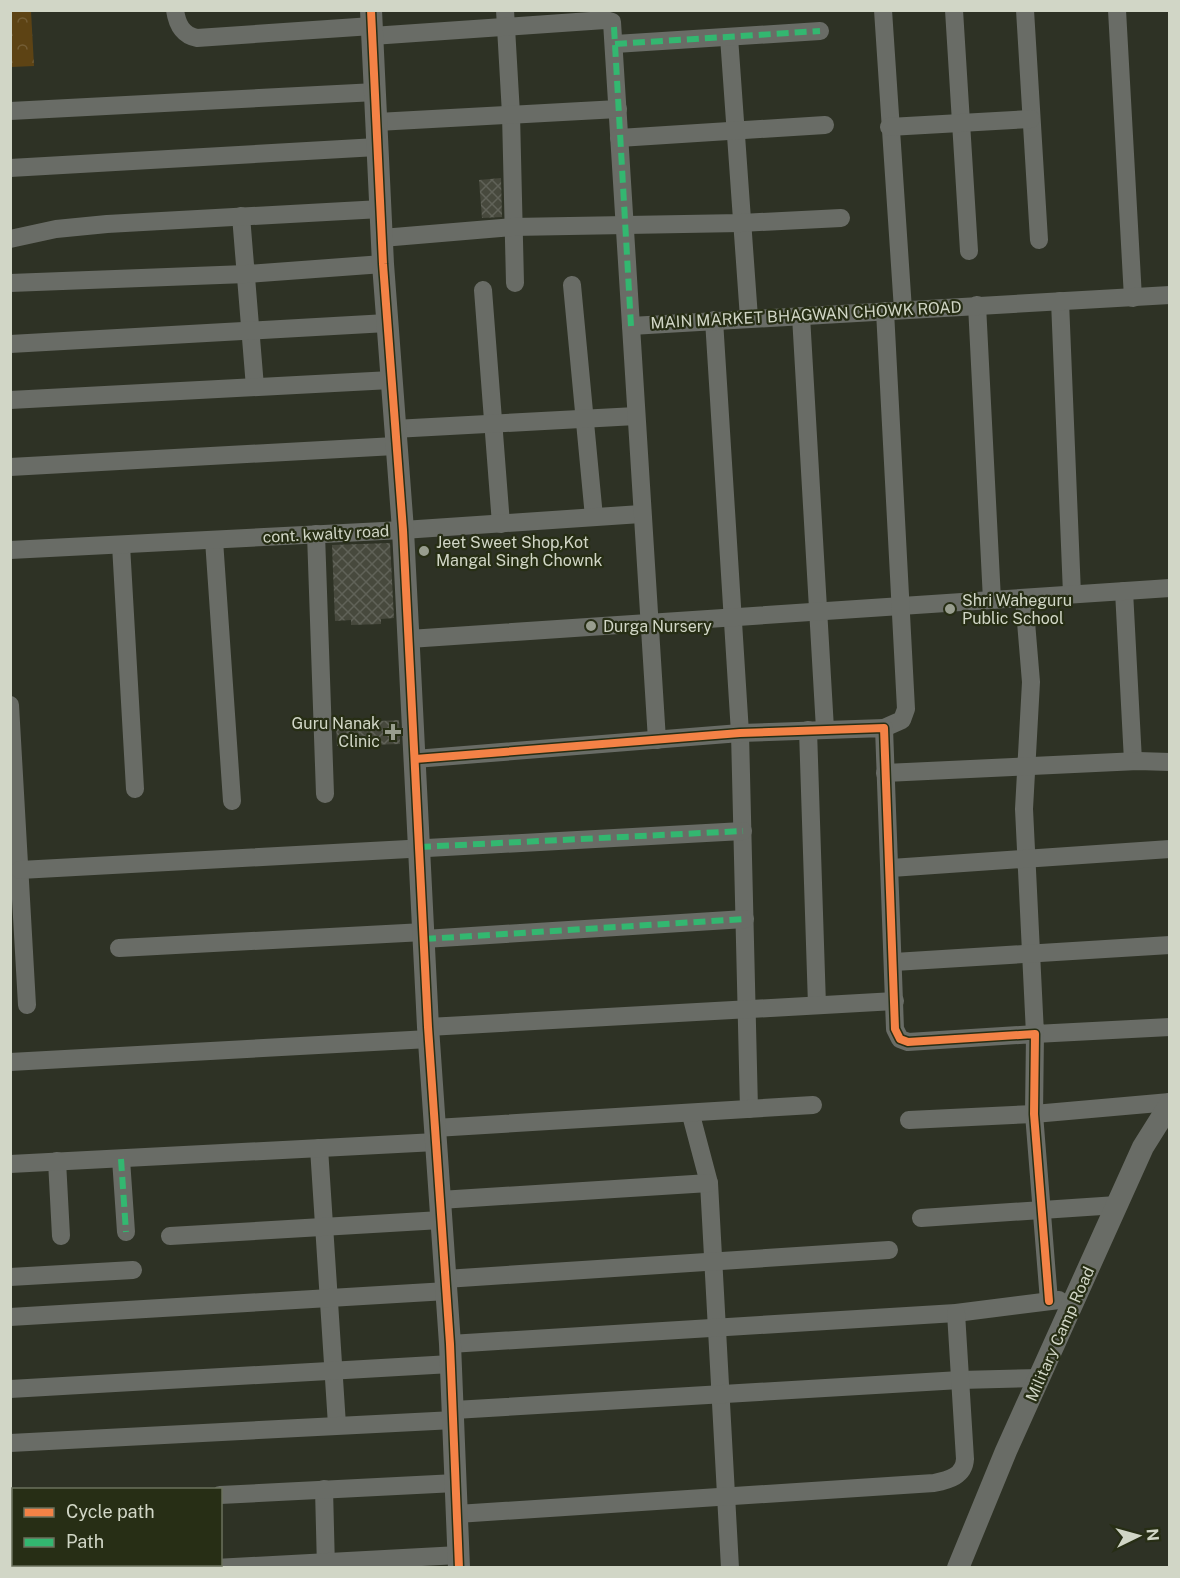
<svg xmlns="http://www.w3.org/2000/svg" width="1180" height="1578" font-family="'Public Sans',sans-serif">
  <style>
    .park { fill: url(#park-crowns) }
    .building { fill: url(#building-cross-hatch) }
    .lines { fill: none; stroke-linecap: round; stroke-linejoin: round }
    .minor { stroke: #696c66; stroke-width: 18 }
    .tertiary { stroke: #696c66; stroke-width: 22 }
    .quiet { stroke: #33b770; stroke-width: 6; stroke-dasharray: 12 6; stroke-linecap: butt }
    .cycleway-casing { stroke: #272e15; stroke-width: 11 }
    .cycleway { stroke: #f48246; stroke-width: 8 }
    .poi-dot { fill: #989d8e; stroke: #272e15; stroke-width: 2 }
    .labels { text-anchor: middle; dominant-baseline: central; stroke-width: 4.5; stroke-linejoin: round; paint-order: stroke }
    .street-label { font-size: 16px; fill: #d1d6c6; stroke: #272e15 }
    .poi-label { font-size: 16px; fill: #d1d6c6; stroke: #272e15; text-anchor: start }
  </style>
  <defs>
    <pattern id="park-crowns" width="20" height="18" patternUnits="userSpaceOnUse" patternTransform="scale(1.5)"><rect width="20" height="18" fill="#5d4314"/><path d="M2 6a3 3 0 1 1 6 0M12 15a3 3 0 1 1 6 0" fill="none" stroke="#735d35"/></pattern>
    <pattern id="building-cross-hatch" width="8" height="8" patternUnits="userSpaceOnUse" patternTransform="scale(1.5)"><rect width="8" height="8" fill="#47493d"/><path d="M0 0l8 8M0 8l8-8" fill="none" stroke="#606258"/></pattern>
  </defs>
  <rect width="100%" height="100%" fill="#2e3225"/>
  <path class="park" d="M 10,11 L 31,11 L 34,66 L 11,67 Z"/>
  <g class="building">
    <path d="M 501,178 L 502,217 L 482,218 L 479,180 Z"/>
    <path d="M 390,543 L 394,618 L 381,619 L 381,624 L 351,625 L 351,620 L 335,621 L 332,545 Z"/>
    <path d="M 399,720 L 400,744 L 337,746 L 336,723 Z"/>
  </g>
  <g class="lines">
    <g class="minor">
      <path d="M 175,10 C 177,24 182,35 197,38 L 372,26"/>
      <path d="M 505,10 L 511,114 L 515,283"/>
      <path d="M 883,10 L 903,310"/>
      <path d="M 954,10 L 969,251"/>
      <path d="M 1025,10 L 1039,240"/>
      <path d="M 1117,10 L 1133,298"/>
      <path d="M 372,36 L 605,20 L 612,22 L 631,326"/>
      <path d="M 729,37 L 749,318"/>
      <path d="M 615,44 L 820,31"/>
      <path d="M 10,111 L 376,92"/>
      <path d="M 377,122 L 618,109"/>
      <path d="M 889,127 L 1031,119"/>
      <path d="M 619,138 L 825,125"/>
      <path d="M 10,168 L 377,147"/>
      <path d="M 241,216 L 255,387"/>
      <path d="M 382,238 L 512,227 L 741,223 L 841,218"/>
      <path d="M 10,239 L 56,229 L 107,224 L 381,209"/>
      <path d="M 10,283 L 246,274 L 383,264"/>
      <path d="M 572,285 L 594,517"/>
      <path d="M 483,290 L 501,524"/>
      <path d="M 1060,301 L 1072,594"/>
      <path d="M 977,305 L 992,600"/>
      <path d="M 801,316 L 825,729"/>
      <path d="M 714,320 L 740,733 L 749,1109"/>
      <path d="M 10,344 L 387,323"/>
      <path d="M 10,400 L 391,380"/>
      <path d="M 394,429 L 636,416"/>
      <path d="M 10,467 L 395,446"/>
      <path d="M 316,534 L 325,794"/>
      <path d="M 214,540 L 232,801"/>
      <path d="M 121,545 L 135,789"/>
      <path d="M 10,550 L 403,530 L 641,514"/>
      <path d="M 1124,591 L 1133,761"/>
      <path d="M 1024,598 L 1031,682 L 1024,809 L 1035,1034 L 1170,1027"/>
      <path d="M 409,639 L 1170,588"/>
      <path d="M 10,705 L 27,1005"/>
      <path d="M 884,728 L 902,720 L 906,709 L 885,311"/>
      <path d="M 808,730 L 817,1005"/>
      <path d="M 657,740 L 631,326 L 1170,295"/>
      <path d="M 415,759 L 740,733 L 884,728 L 895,1029 L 900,1039 L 908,1042 L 1035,1034 L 1034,1114 L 1049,1301"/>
      <path d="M 885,773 L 1138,761 L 1170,762"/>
      <path d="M 891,868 L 1170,849"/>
      <path d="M 20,870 L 743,831"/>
      <path d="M 424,939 L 745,919"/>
      <path d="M 119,948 L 424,932"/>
      <path d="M 894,962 L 1170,945"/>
      <path d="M 428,1027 L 895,1001"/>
      <path d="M 10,1062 L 429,1039"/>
      <path d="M 691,1115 L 709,1183 L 730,1568"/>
      <path d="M 909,1120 L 1034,1114 L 1170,1102"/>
      <path d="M 435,1128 L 813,1105"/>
      <path d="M 319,1148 L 337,1425"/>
      <path d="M 121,1159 L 126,1232"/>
      <path d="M 57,1161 L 61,1236"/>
      <path d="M 10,1164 L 436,1142"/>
      <path d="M 440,1200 L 709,1183"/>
      <path d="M 921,1218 L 1117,1205"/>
      <path d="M 170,1236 L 441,1220"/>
      <path d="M 10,1277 L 133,1270"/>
      <path d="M 445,1279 L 889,1250"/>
      <path d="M 10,1317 L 447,1291"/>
      <path d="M 450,1344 L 956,1313 L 1059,1300"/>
      <path d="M 10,1389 L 451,1364"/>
      <path d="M 454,1410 L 960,1380 L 1040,1378"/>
      <path d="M 10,1443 L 454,1420"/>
      <path d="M 324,1489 L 326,1568"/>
      <path d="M 220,1495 L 456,1483"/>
      <path d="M 10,1508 L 14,1508"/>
      <path d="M 457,1514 L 934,1483 C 949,1480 964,1476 965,1459 L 956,1313"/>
      <path d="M 215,1568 L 459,1555"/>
    </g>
    <g class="tertiary">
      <path d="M 371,10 L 383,264 L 403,530 L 428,1027 L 450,1344 L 459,1568"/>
      <path d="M 958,1568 L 1006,1451 L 1143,1147 L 1170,1104"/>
    </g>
    <g class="quiet">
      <path d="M 614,27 L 631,326"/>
      <path d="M 615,44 L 820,31"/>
      <path d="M 419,847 L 743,831"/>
      <path d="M 424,939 L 745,919"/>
      <path d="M 121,1159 L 126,1232"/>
    </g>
    <g class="cycleway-casing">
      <g id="cycleway">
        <path d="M 371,10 L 383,264 L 403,530 L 428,1027 L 450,1344 L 459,1568"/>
        <path d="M 415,759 L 740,733 L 884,728 L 895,1029 L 900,1039 L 908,1042 L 1035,1034 L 1034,1114 L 1049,1301"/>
      </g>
    </g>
    <use href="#cycleway" class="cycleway"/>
  </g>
  <g class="poi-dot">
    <circle cx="424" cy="551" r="6"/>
    <circle cx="950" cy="609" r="6"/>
    <circle cx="591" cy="626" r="6"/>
    <path d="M390 723h6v6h6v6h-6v6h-6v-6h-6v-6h6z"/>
  </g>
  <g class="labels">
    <g class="street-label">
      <text transform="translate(806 315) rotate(-3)">MAIN MARKET BHAGWAN CHOWK ROAD</text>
      <text transform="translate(326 534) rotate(-3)">cont. kwalty road</text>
      <text transform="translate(1060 1334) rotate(-66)">Military Camp Road</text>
    </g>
    <g class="poi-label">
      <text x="436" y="542">Jeet Sweet Shop,Kot<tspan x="436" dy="18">Mangal Singh Chownk</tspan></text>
      <text x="962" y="600">Shri Waheguru<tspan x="962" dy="18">Public School</tspan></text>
      <text x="603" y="626">Durga Nursery</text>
      <text x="380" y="723" text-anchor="end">Guru Nanak<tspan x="380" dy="18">Clinic</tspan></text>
    </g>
  </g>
  <rect width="1180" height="1578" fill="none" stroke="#d1d6c6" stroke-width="24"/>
  <rect x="12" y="1488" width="210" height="78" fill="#272e15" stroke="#6b715c" stroke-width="1.5"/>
  <rect x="24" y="1508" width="30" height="9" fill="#f48246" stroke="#6b715c" stroke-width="1.5"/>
  <text x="66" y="1518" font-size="18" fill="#d1d6c6">Cycle path</text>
  <rect x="24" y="1538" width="30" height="9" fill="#33b770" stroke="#6b715c" stroke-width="1.5"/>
  <text x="66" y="1548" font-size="18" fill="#d1d6c6">Path</text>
  <g transform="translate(1138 1536) rotate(85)" stroke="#272e15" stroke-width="4.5" paint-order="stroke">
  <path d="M0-4.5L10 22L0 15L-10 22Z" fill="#d1d6c6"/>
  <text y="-9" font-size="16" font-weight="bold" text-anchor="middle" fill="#d1d6c6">N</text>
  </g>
</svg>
